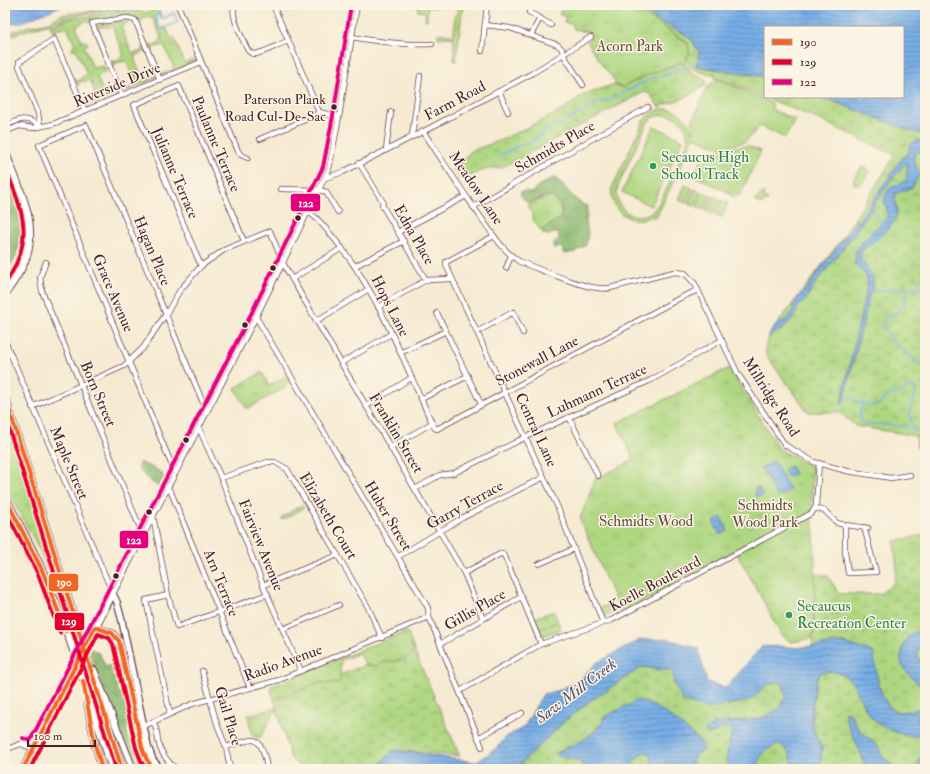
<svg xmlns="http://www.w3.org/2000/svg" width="930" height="774" font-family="'IM FELL Double Pica',serif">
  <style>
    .grass { fill: url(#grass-tufts); stroke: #7c7b56 }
    .forest { fill: url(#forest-crowns); stroke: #6a6c4d }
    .wetland { fill: url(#wetland-marsh); stroke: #7c7b56 }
    .pitch { fill: #afd781; stroke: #7c7b56; fill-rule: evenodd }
    .water { fill: url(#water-rules); stroke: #606688 }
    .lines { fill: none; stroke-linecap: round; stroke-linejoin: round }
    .stream { stroke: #77aee6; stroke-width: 1.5 }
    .minor-casing { stroke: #643d44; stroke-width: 6 }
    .major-casing { stroke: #643d44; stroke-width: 8 }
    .highway-casing { stroke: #643d44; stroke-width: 8 }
    .minor { stroke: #fff; stroke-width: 4.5 }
    .major { stroke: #fff; stroke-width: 5.5 }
    .highway { stroke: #fff; stroke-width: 6 }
    .major-bridge-casing { stroke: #643d44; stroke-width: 8; stroke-linecap: butt }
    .major-bridge { stroke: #fff; stroke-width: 5.5 }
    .bus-1-casing { stroke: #fcf5e5; stroke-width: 7 }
    .bus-2-casing { stroke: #fcf5e5; stroke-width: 7 }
    .bus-3-casing { stroke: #fcf5e5; stroke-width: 7 }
    .bus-1 { stroke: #f26522; stroke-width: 4 }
    .bus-2 { stroke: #e4002b; stroke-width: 4 }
    .bus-3 { stroke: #e5007d; stroke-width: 4 }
    .bus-dot { fill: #4a1f2b; stroke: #fcf5e5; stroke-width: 1.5 }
    .leisure-dot { fill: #2e9e5b; stroke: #fcf5e5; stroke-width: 1.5 }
    .labels { text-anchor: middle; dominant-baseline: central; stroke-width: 3; stroke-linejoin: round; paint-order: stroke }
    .bus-label { font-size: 14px; fill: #4a1f2b; stroke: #fcf5e5; text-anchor: end }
    .park-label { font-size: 15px; fill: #634d40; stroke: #fcf5e5 }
    .street-label { font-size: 15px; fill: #4a1f2b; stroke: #fcf5e5 }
    .leisure-label { font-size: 15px; fill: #27864d; stroke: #fcf5e5; text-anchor: start }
    .water-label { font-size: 16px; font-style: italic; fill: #5a516c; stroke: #fcf5e5 }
    .line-badge { stroke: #fcf5e5; stroke-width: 1.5 }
    .badge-label { font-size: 11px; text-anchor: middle; font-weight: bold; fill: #fff }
  </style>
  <defs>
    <pattern id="grass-tufts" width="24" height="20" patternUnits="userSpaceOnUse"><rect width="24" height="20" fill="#afd781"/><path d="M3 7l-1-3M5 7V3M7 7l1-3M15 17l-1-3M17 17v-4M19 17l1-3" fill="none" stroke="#98b870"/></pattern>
    <pattern id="forest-crowns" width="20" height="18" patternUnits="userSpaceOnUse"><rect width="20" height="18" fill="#8bb86f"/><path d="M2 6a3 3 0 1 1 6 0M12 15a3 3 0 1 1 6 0" fill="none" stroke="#74955b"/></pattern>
    <pattern id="wetland-marsh" width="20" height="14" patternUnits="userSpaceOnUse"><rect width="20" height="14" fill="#afd781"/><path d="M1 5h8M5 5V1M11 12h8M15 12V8" fill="none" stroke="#98b870"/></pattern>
    <pattern id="water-rules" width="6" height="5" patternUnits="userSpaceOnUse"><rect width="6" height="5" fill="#77aee6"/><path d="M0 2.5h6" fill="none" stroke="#648dbb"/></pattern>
  </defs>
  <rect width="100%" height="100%" fill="#fcf5e5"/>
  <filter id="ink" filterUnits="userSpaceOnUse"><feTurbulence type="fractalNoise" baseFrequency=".025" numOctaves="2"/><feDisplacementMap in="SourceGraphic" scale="8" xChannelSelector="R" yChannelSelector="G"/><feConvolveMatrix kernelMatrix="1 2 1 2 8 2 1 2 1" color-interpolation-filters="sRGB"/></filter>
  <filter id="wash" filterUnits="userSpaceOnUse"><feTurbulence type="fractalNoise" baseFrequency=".012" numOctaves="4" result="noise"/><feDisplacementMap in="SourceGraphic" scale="16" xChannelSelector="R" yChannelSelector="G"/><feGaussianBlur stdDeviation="0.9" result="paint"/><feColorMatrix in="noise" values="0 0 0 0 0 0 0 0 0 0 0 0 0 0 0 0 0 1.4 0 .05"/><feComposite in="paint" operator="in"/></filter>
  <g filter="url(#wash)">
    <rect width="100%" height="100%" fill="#f6ead2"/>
    <g class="grass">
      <path d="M 156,5 L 160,5 L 158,9 L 162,18 L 161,18 L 159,14 L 155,16 L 160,29 L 166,27 L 171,39 L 174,37 L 184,63 L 192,60 L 197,61 L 164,75 L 160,73 L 162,72 L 164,74 L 174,68 L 164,45 L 153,47 L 153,50 L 151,51 L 149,45 L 151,44 L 153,46 L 162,40 L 153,18 L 141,19 L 142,22 L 139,23 C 137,17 133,17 130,11 L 138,10 C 142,14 155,14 156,5 Z"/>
      <path d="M 418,5 L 439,5 L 437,8 L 428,7 L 427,20 L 425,20 L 426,12 L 418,11 Z"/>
      <path d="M 449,5 L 463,5 L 456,61 L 454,61 L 454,39 L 451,37 L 438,38 L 438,34 L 449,34 L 453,37 L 455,24 L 454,23 L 458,7 Z"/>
      <path d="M 564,5 L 631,5 L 687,43 L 690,54 L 687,57 L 687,61 L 684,64 L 679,63 L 648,75 L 622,87 L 615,85 L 615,81 L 602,65 L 587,41 L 590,39 L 587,32 L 574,29 L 571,24 L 564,22 L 566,17 L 559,14 Z"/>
      <path d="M 128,11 L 131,16 L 95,21 L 94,20 L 92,20 L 90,16 L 94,15 L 96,16 L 97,15 Z"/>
      <path d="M 89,16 L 91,21 L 88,22 L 86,20 L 76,27 L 82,42 L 86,41 L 88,44 L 84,46 L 93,68 L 104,66 L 106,71 L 97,77 L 105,96 L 109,95 L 112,95 L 118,93 L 117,94 L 87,106 L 84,104 L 88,105 L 97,99 L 90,80 C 86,82 83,81 78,82 L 79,85 L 77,86 L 74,79 L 76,79 L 78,81 L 81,80 L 81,78 L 87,75 L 76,49 L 73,50 L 72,47 L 75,45 L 67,27 L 55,29 L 56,32 L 53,32 L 50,26 L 71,19 Z"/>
      <path d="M 130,21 L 121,27 L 132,53 L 143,51 L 142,48 L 144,47 L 147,53 L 143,51 L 134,58 L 143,80 L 154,78 L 154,75 L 156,75 L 156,77 L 154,79 L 127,90 L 125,90 L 122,88 L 126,90 L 136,84 L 126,61 L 115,63 L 115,66 L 113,67 L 111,60 L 112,60 L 115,62 L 124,55 L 112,26 L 108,28 L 108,27 L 100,27 L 99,29 L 99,32 L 98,26 L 100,24 Z"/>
      <path d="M 864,167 L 869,170 L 869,174 L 861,184 L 857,185 L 854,183 L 854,178 L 861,168 Z"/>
      <path d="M 764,192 L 763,198 L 768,200 L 761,204 L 754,201 Z"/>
      <path d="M 546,197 L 552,197 L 561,207 L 561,217 L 541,231 L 533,219 L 533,215 L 527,206 Z"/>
      <path d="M 729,368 L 779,449 L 812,467 L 812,519 L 814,528 L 815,574 L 813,638 L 792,642 L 781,635 L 766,606 L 735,550 L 621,614 L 580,519 L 595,479 L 634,460 L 617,423 Z"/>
      <path d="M 262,372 L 269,386 L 286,376 L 289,381 L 285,385 L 286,387 L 247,409 L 235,388 Z"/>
      <path d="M 9,426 L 66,611 L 65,611 L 41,552 L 5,486 L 5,427 Z"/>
      <path d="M 302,505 L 304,507 L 304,508 L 282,520 L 282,517 Z"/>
      <path d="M 610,604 L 614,612 L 604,617 L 601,608 Z"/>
      <path d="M 554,611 L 558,622 L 539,629 L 535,618 Z"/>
      <path d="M 407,631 L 414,650 C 406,662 396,662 382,661 L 377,666 L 365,665 L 360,653 L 341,660 L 340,680 L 338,683 L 318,683 L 278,699 L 274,699 L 270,687 Z"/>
      <path d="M 276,708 L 277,711 L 275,711 L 260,738 L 252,736 L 248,715 Z"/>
    </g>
    <g class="forest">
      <path d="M 5,176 C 10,189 17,202 19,215 C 22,232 20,260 5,270 Z"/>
      <path d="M 552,178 C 560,177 573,203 588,206 L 586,222 L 588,234 L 586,245 L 575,252 L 564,254 L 563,252 L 563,248 L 561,247 L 553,249 L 554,243 L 559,238 L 558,232 L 548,235 L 543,234 L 542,230 L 561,218 L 562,208 L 552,196 L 546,196 L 528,204 L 520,194 L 521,192 L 525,191 L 532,193 C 538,182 544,185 552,178 Z"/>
      <path d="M 139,463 L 141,463 C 150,467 162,469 165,480 L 158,486 C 150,482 142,475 138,467 Z"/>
      <path d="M 92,649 L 99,653 L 106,667 L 121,661 L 151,769 L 135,769 L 107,700 L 90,652 Z"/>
    </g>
    <g class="wetland">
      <path d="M 137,5 L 151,6 L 154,5 L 153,9 L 145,9 L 139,8 L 83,14 L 27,30 L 5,38 L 5,35 L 25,27 L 49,22 L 61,15 Z"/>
      <path d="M 631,5 L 634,5 L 660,22 L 683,33 L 692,40 L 699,52 L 697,66 L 765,77 L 765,97 L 822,97 L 911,131 L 925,134 L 925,455 L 917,448 L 916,436 L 856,426 L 839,412 L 808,412 L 766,355 L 766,344 L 772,331 L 844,236 L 895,155 L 820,120 L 721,79 L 715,79 L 715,74 C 704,74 688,71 687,57 L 690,54 L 687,42 Z"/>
      <path d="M 679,63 L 687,65 L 694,75 L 705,79 L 707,84 L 684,98 L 659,107 L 650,94 L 644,92 L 503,167 C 497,169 490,168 483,170 C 476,172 470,178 462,180 L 453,169 L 452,166 L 461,162 L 471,151 L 499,141 L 563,110 L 581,96 L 612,85 L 622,87 L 648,75 Z"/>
      <path d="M 925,535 L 925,631 L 920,631 C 915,637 905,647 902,654 C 896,666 917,682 925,689 L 925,708 C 917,709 908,712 900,712 C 879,711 876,667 873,652 L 843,643 L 812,646 L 814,629 L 815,574 L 828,576 L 839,594 L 880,594 L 893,584 L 897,570 L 894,541 Z"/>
      <path d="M 925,643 L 925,665 L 918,657 C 918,651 918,646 925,643 Z"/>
      <path d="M 414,650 L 460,756 L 393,750 L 380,765 L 373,769 L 303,769 L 291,759 L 274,699 L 278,699 L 288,694 L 318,683 L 338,683 L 340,680 L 340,675 L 365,665 L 377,666 L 382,661 C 396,662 406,662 414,650 Z"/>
      <path d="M 642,667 L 670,670 L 673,673 L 750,701 L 765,686 L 779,681 L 783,685 L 786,697 L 781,704 L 782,708 L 762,718 L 714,724 L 709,735 L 727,726 L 732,732 L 727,753 L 727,764 L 725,769 L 696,769 L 692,762 L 697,753 L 603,722 L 584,740 L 556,753 L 557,756 C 567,758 582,758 584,769 L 522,769 L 522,762 L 567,719 L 590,701 Z"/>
      <path d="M 831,670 C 836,672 842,674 846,676 C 860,685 862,707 873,719 C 885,732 907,736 925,737 L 925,759 L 920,759 L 916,769 L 896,769 L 883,757 L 877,745 L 860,731 L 850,713 L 845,713 C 847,733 863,748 865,769 L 820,769 L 822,749 L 812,725 L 812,709 L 816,682 L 820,673 Z"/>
      <path d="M 780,744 C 790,751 792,757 792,769 L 758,769 C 758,754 767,748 780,744 Z"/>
      <path d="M 644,752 L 648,753 L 651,755 L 652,769 L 631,769 L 631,765 L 636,759 Z"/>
    </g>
    <g class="pitch">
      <path d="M 721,80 L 773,104 L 771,109 L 795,120 L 785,138 L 760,126 L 745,142 L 720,148 L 692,136 L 691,144 L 656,218 L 652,216 C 631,227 609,211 612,188 L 644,120 C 663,99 685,110 693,133 L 693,119 L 708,86 L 715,81 ZM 661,115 C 678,113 690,126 687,143 C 683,154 661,203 654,210 C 645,218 631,218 623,209 C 617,203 615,195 618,186 L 646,125 L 652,118 Z"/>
      <path d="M 654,126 L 683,140 L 651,206 L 622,192 Z"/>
      <path d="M 748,146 L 761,151 L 740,195 L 734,197 L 730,195 L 730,193 L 693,175 L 701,161 L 717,153 L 732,148 Z"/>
      <path d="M 685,185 L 692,188 L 686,203 L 679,200 Z"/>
      <path d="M 694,189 L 701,192 L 695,206 L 688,204 Z"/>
      <path d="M 703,192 L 710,195 L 704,210 L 697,207 Z"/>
      <path d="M 712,196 L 719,199 L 713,214 L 706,211 Z"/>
      <path d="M 721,200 L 728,203 L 722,217 L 715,215 Z"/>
      <path d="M 558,622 L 561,629 L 542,636 L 539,629 Z"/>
    </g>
    <g class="water">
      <path d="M 5,5 L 72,5 L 59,7 L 20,23 L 14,23 L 5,28 Z"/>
      <path d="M 640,5 L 925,5 L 925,134 L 911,131 L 822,97 L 903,97 L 903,27 L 765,27 L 765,77 L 697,66 L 699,52 L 692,40 L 683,33 L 660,22 Z"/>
      <path d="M 917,140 L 925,142 L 925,151 L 916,152 L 913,160 L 920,174 L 912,188 L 895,193 C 894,201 898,207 897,214 C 896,226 870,244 861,252 L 860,259 C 870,270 878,280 870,294 L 843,404 L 842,405 L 841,403 L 868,282 L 865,274 L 855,265 L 855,253 L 863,241 L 888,216 L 884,198 L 890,187 L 904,182 L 907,178 L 907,162 L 892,179 L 855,232 L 853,237 L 848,241 L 843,249 L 840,252 L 831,264 L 817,281 L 805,301 L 799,305 L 794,317 L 781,331 L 775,332 L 769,338 L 768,337 L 773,328 L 789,317 L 792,312 L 793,306 L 796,300 L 808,287 L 817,273 L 867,209 L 902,158 L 908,154 L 910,145 Z"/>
      <path d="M 774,461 L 790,490 L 777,497 L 761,468 Z"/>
      <path d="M 791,466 L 795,474 L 788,477 L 784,469 Z"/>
      <path d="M 755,488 L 760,488 L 759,492 L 762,493 L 762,496 L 757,497 L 755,496 Z"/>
      <path d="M 721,517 L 728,531 L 720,535 L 713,522 Z"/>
      <path d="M 925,631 L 925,643 C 913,649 916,658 925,665 L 925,689 C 917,682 909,676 903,667 C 898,658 903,638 913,633 C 916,631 921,631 925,631 Z"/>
      <path d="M 668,639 L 698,648 L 707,682 L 726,688 L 761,647 L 779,646 L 796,648 L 843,643 L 873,652 C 876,667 879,711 900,712 C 908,712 917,709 925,708 L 925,737 C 907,736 886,732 873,719 C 855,700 857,664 820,673 L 816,682 L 812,709 L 812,725 L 822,749 L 820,769 L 792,769 C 792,757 790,751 780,744 C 767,748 758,754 758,769 L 725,769 L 727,764 L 727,753 L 732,732 L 727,726 L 709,735 L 707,735 L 706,730 L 714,724 L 762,718 L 781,708 L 781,704 L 786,697 L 783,685 L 779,681 L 765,686 L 750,701 L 706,709 L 683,701 L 674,684 L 672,671 L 642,667 L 590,701 L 567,719 L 522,762 L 522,769 L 373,769 L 380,765 L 393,750 L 476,762 L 498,747 L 506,737 L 524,727 L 543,694 L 560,690 L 582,678 L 596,663 L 640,640 Z"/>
      <path d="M 638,700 C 664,707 683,727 702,743 L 703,751 L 697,753 L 692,762 L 696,769 L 652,769 L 651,755 L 648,753 L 644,752 L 636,759 L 631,765 L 631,769 L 584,769 C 582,758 567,758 557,756 L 556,753 C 570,747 601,734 604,717 Z"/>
      <path d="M 845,712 L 850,713 L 860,731 L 877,745 L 883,757 L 896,769 L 865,769 C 863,748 847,733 845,712 Z"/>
      <path d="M 920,758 L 925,759 L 925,769 L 916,769 Z"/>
    </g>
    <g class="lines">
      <g class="stream">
        <path d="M 174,13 L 178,22 L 161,30 L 155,16 L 159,14 L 162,19 Z"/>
        <path d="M 694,64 L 698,60"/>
        <path d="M 498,156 L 520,145 L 534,141 L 537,137 L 557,125 L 564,125 L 565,122 L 600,101 L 609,100 L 654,77 L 664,76 L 680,68 L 689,68"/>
        <path d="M 920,174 L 925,176"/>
        <path d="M 925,200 L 920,206 L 923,214 L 925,214"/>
        <path d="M 872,209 L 882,223"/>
        <path d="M 917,288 L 919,280 L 925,275"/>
        <path d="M 908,289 C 905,308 903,311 885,318 L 881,325 L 894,342 L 925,368"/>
        <path d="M 872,290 L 925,288"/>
        <path d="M 846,396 C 854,400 869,409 878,405 C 883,403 884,397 889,395 C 893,393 897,395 901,392 C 907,389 908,386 915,387 L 917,390 C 912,406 906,413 914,429"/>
        <path d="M 863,403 C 860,412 857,416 864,424 C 884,424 908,424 925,435"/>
      </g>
    </g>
  </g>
  <g filter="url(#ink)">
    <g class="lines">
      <g class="minor-casing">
        <g id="minor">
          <path d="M 178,5 L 238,151 L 241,155 L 248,158"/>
          <path d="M 235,5 C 229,14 243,39 247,49 C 249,52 251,54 255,54 C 264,53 279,44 288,41"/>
          <path d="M 273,5 L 319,112"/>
          <path d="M 529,12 L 551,25"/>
          <path d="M 485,25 L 510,28 L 558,45 L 562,49 L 563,54 L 583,85"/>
          <path d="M 531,35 L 540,18"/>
          <path d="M 352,37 C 378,42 405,45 432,44"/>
          <path d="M 482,51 L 487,5"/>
          <path d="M 499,91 L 508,112"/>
          <path d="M 122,96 L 92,23 L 127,18 L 135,20 L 160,80"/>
          <path d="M 5,126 C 20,119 26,116 40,126"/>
          <path d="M 40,126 L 38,113 L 19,66 L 19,62 L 54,39 L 85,111"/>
          <path d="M 423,131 C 442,160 460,188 480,216 C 491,232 503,251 520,262 C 541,269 589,292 610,288 L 674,272 L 685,273 L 695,284 L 738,374 L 785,445 L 814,462 L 847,471 L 891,478 L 910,475"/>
          <path d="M 5,132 L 19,126 L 33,128 L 53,124 L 201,62"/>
          <path d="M 412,136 L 420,76"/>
          <path d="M 260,139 L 314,116 L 319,112 L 339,117"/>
          <path d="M 386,150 L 391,112"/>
          <path d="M 359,163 L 383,202 L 382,205 L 426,280"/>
          <path d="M 325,178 L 343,172 L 426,130 L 531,74 L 591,37"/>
          <path d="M 281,189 L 319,190 L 326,192 L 338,212"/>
          <path d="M 473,207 L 648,107"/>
          <path d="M 308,212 C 318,217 324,227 332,236 C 377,289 403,360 432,423 L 435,428 L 437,429 L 682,297 L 698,290"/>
          <path d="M 398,232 L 466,196"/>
          <path d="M 494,236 L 446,262 L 446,265 L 558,508 L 603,623"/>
          <path d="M 46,262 L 40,277 L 42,291 L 143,535"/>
          <path d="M 201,266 L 134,105 L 179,86 L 244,241"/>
          <path d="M 355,266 L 404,241"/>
          <path d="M 506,268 L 511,256"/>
          <path d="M 292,279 L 342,248"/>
          <path d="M 378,307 L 426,280 L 452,279"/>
          <path d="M 437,313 L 481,404"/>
          <path d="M 256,317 L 424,601 L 428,608 L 429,617 L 440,644 L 482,747"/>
          <path d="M 316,321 L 369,289"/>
          <path d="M 477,332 L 513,312 L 523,333"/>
          <path d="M 5,341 L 113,594"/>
          <path d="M 400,353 L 446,331"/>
          <path d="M 341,363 L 391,334"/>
          <path d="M 421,399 L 468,376"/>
          <path d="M 366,406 L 411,378"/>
          <path d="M 32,407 L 124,366 L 143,348 L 166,314 L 180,290 L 201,266 L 224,250 L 270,231 L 283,263 L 292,279 L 464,573 L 483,619"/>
          <path d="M 569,417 L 598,476"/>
          <path d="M 199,428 L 221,478 L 263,585 L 301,671"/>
          <path d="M 391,447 L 432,423"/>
          <path d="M 175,473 L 39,145 L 86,125 L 207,412"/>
          <path d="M 221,478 L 268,462 L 275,462 L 287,469 L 368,607 L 382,638"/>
          <path d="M 167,488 L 171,492 L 184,524 L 250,688"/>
          <path d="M 415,489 L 440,475 L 454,473 L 526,437 L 651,380 L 722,340"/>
          <path d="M 815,508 L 825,511 L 837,523 L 845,525 L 845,552 L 848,573 L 876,572 L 864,527"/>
          <path d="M 153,516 L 168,595 L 177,627 L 268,594"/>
          <path d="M 845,525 L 868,528"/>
          <path d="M 399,556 L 462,518 L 544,477"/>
          <path d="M 539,564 L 574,549"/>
          <path d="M 464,573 L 502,553 L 505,557 L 541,644"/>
          <path d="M 263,585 L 338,555"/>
          <path d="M 113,594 L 256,317 L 329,169 L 339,117 L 357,5"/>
          <path d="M 168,595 L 146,600 L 170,714"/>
          <path d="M 283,629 L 339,605"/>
          <path d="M 440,644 L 521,597"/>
          <path d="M 202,671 L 217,724 L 226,747 L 230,769"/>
          <path d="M 460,691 L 541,644 L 612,620 L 812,513 L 816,506 L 819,463"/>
          <path d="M 153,722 C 157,728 157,734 158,740 C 160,752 167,762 177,769"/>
          <path d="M 144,726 L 192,704 L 279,680 L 429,617"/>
          <path d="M 478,738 L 522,713"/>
          <path d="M 21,744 L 33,749"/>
          <path d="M 226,747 C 232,745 248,739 254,740 C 263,742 266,762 267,769"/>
          <path d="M 5,750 L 28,741 L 38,741"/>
        </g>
      </g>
      <g class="major-casing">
        <g id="major">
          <path d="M 113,594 L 117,602 L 122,621 L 148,747 L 153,760 L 161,769"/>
          <path d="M 94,631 L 113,594"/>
          <path d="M 95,745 L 102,769"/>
          <path d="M 23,769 L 72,672"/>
        </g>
      </g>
      <g class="highway-casing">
        <g id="highway">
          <path d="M 5,151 C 19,188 42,227 23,266 C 18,276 11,286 5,295"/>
          <path d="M 5,166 C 19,196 33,231 18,263 C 15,269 12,276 5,279"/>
          <path d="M 5,396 L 122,769"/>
          <path d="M 5,497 C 22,528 38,558 51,590 C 74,649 93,709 112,769"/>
          <path d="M 95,627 L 112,633 L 119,641 L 142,747 L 146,758 L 153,769"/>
          <path d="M 94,670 L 133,769"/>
          <path d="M 87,702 L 95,745"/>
        </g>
      </g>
      <use href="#minor" class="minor"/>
      <use href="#major" class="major"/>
      <use href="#highway" class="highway"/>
      <g class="major-bridge-casing">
        <path id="major-bridge" d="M 72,672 L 93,633"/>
      </g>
      <use href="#major-bridge" class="major-bridge"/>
      <g class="bus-1-casing">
        <g id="bus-1">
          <path d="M 5,396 L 122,769"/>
          <path d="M 5,497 L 42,570 L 66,631"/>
          <path d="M 83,681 L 95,745 L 102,769"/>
          <path d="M 23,769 L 95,627 L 112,633 L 119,641 L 142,747 L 146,758 L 153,769"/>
        </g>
      </g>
      <g class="bus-2-casing">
        <g id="bus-2">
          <path d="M 5,167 C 24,214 35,239 5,284"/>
          <path d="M 5,416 L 116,769"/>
          <path d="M 5,510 L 37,572 L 60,633"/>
          <path d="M 30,769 L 98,634 L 109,638 L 113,644 L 136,748 L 141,761 L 146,769"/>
        </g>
      </g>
      <g class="bus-3-casing">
        <path id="bus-3" d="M 23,738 L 30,741 L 251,314 L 323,167 L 333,116 L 351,5"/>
      </g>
      <use href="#bus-1" class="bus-1"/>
      <use href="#bus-2" class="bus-2"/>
      <use href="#bus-3" class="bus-3"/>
    </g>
  </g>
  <g class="bus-dot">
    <circle cx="334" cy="107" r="3.5"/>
    <circle cx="298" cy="218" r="3.5"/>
    <circle cx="273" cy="268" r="3.5"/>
    <circle cx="245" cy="325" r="3.5"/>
    <circle cx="186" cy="440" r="3.5"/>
    <circle cx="149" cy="512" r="3.5"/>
    <circle cx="116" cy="576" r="3.5"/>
  </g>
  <g class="leisure-dot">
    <circle cx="653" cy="166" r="4"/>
    <circle cx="789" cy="615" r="4"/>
  </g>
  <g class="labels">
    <g class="bus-label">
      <text x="326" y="99">Paterson Plank<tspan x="326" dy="17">Road Cul-De-Sac</tspan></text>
    </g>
    <g class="park-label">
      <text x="630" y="46">Acorn Park</text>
      <text x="765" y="505">Schmidts<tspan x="765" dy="17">Wood Park</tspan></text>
      <text x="646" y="521">Schmidts Wood</text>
    </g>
    <g class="street-label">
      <text transform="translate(117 85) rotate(-23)">Riverside Drive</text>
      <text transform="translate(455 101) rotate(-28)">Farm Road</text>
      <text transform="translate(216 144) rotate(67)">Paulanne Terrace</text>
      <text transform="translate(555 147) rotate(-30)">Schmidts Place</text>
      <text transform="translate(175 173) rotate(67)">Julianne Terrace</text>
      <text transform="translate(476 188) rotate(56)">Meadow Lane</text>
      <text transform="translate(414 235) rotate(60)">Edna Place</text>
      <text transform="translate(152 251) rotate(67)">Hagan Place</text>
      <text transform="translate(113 293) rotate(67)">Grace Avenue</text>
      <text transform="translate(390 306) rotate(63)">Hops Lane</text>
      <text transform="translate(537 361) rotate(-28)">Stonewall Lane</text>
      <text transform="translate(597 391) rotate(-25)">Luhmann Terrace</text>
      <text transform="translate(98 394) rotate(67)">Born Street</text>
      <text transform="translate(771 397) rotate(57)">Millridge Road</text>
      <text transform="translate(536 430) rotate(65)">Central Lane</text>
      <text transform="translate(396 433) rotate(59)">Franklin Street</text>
      <text transform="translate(69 463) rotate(67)">Maple Street</text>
      <text transform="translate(465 505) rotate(-29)">Garry Terrace</text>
      <text transform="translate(328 516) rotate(59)">Elizabeth Court</text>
      <text transform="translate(388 516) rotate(59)">Huber Street</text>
      <text transform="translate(261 545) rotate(68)">Fairview Avenue</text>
      <text transform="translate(221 583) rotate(68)">Arn Terrace</text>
      <text transform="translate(655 584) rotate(-28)">Koelle Boulevard</text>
      <text transform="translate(475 610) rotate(-30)">Gillis Place</text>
      <text transform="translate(283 663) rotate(-20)">Radio Avenue</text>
      <text transform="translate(228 716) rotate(73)">Gail Place</text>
    </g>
    <g class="leisure-label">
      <text x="661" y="157">Secaucus High<tspan x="661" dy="17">School Track</tspan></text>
      <text x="797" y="606">Secaucus<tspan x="797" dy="17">Recreation Center</tspan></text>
    </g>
    <g class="water-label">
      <text transform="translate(576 691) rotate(-37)">Saw Mill Creek</text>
    </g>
  </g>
  <g class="line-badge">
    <rect x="290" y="193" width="31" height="19" rx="4" fill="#e5007d"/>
    <rect x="119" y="530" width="30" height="19" rx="4" fill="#e5007d"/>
    <rect x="48" y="573" width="31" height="19" rx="4" fill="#f26522"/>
    <rect x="54" y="612" width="31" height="19" rx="4" fill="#e4002b"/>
  </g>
  <g class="badge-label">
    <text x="306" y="207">122</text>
    <text x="134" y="544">122</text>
    <text x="64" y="586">190</text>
    <text x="69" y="625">129</text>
  </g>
  <rect width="930" height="774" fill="none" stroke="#fcf5e5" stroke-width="20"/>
  <rect x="764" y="26" width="140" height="72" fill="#fcf5e5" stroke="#b59f9b"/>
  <rect x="772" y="39" width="20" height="6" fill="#f26522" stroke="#b59f9b"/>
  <text x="800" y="46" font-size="12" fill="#4a1f2b">190</text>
  <rect x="772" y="59" width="20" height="6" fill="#e4002b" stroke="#b59f9b"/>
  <text x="800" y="66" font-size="12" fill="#4a1f2b">129</text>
  <rect x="772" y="79" width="20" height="6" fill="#e5007d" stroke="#b59f9b"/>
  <text x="800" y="86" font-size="12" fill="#4a1f2b">122</text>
  <path d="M28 740v6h67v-6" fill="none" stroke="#4a1f2b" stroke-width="2"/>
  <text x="34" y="740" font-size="12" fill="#4a1f2b" stroke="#fcf5e5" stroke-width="3" paint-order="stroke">100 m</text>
</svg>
